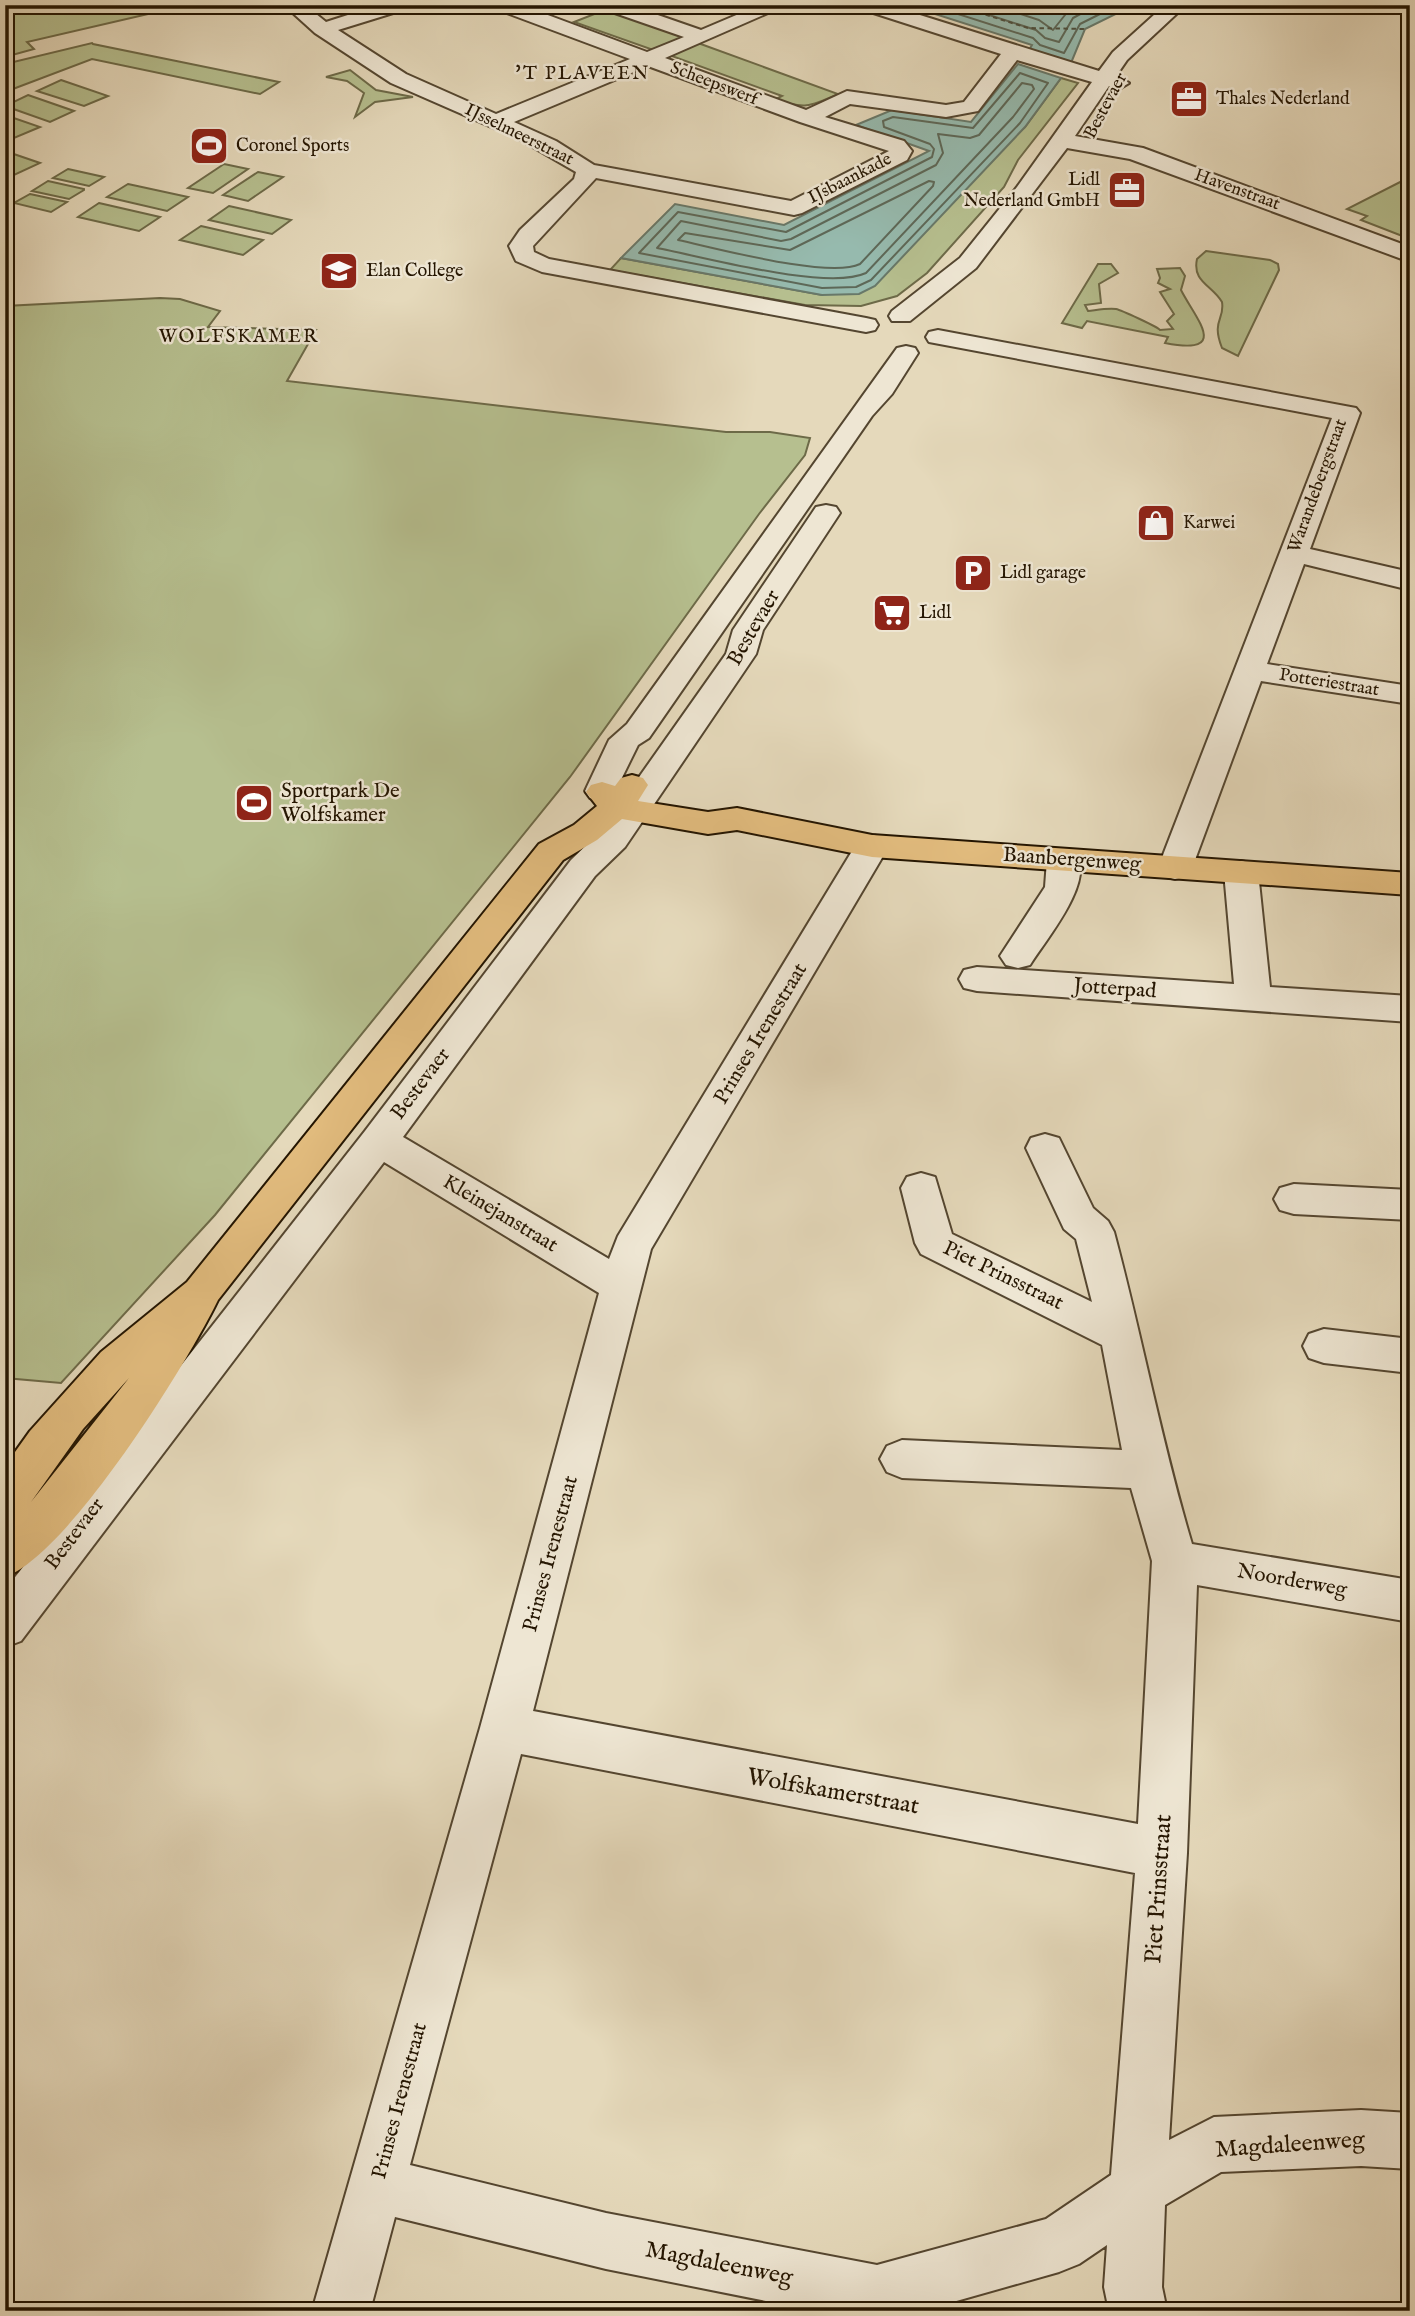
<svg xmlns="http://www.w3.org/2000/svg" width="1415" height="2316" font-family="'IM FELL English',serif">
  <style>
    .green { fill: #b6bf8f; stroke: #6d6a48; stroke-width: 2 }
    .water { fill: #96baae; stroke: #687869; stroke-width: 2 }
    .lines { fill: none; stroke-linecap: round; stroke-linejoin: round }
    .shore { stroke: #5d6858; stroke-width: 2 }
    .ferry { stroke: #4c4f3e; stroke-width: 2; stroke-dasharray: 4.5 3.5; stroke-linecap: butt }
    .minor-casing { stroke: #544630; stroke-width: 4 }
    .major-casing { stroke: #241501; stroke-width: 4 }
    .minor { fill: #eee6d3; fill-rule: evenodd }
    .major { fill: #e2bc7e; fill-rule: evenodd }
    .labels { text-anchor: middle; dominant-baseline: central; stroke-width: 5; stroke-linejoin: round; paint-order: stroke }
    .far-street-label { font-size: 18px; fill: #241501; stroke: #eee6d3 }
    .far-poi-label { font-size: 18px; fill: #241501; stroke: #eee6d3; text-anchor: start }
    .far-neighbourhood-label { font-size: 19px; letter-spacing: 2px; fill: #241501; stroke: #eee6d3 }
    .street-label { font-size: 21px; fill: #241501; stroke: #eee6d3 }
    .poi-label { font-size: 21px; fill: #241501; stroke: #eee6d3; text-anchor: start }
    .near-street-label { font-size: 24px; fill: #241501; stroke: #eee6d3 }
  </style>
  <rect width="100%" height="100%" fill="#e5d9bb"/>
  <filter id="stains"><feTurbulence type="fractalNoise" baseFrequency=".00286" numOctaves="4"/><feColorMatrix values="0 0 0 0 .2 0 0 0 0 .09 0 0 0 0 .02 0 0 0 .5 -.17"/></filter>
  <radialGradient id="worn" r=".72"><stop offset=".6" stop-color="#630" stop-opacity="0"/><stop offset="1" stop-color="#630" stop-opacity=".3"/></radialGradient>
  <g class="green">
    <path d="M 5,5 L 187,5 L 27,42 L 34,49 L 5,57 Z"/>
    <path d="M 607,9 L 689,37 L 656,51 L 574,22 Z"/>
    <path d="M 92,43 L 93,44 L 279,82 L 260,94 L 92,59 L 5,92 L 5,64 Z"/>
    <path d="M 698,43 L 838,94 C 809,107 805,109 774,100 L 782,96 L 669,55 Z"/>
    <path d="M 350,70 L 376,90 L 413,97 L 375,102 L 355,117 L 364,93 L 347,81 L 326,77 Z"/>
    <path d="M 1061,78 L 1078,83 L 1018,160 L 1004,187 L 927,273 L 897,296 L 861,306 L 805,305 L 610,270 L 621,258 L 822,295 L 1025,127 Z"/>
    <path d="M 61,80 L 108,96 L 84,106 L 37,91 Z"/>
    <path d="M 28,95 L 74,111 L 50,122 L 5,106 Z"/>
    <path d="M 5,115 L 40,127 L 14,138 L 5,135 Z"/>
    <path d="M 5,151 L 40,163 L 14,175 L 5,172 Z"/>
    <path d="M 224,164 L 248,169 L 213,193 L 188,188 Z"/>
    <path d="M 68,169 L 104,177 L 89,186 L 53,178 Z"/>
    <path d="M 258,172 L 283,177 L 248,201 L 223,195 Z"/>
    <path d="M 1410,177 L 1410,239 L 1361,220 L 1367,216 L 1347,209 Z"/>
    <path d="M 48,181 L 84,189 L 84,190 L 69,199 L 32,191 Z"/>
    <path d="M 128,184 L 188,197 L 167,211 L 107,197 Z"/>
    <path d="M 30,194 L 67,202 L 51,212 L 14,203 Z"/>
    <path d="M 99,203 L 160,217 L 139,231 L 78,217 Z"/>
    <path d="M 229,206 L 291,220 L 272,234 L 209,220 Z"/>
    <path d="M 201,226 L 263,240 L 243,255 L 180,240 Z"/>
    <path d="M 1206,251 L 1270,260 L 1278,264 L 1279,270 L 1238,356 L 1222,348 C 1211,320 1225,320 1222,302 C 1212,285 1192,282 1197,259 Z"/>
    <path d="M 1098,264 L 1111,264 L 1118,273 L 1099,284 L 1101,303 L 1085,305 L 1088,311 C 1097,310 1107,308 1116,309 C 1121,310 1158,327 1160,330 L 1173,329 L 1167,321 L 1174,314 L 1160,292 L 1170,289 L 1158,283 L 1160,278 L 1157,269 L 1180,268 L 1185,276 L 1181,290 C 1195,318 1232,356 1165,343 L 1168,337 L 1087,321 L 1082,328 L 1062,323 Z"/>
    <path d="M 160,298 L 180,299 L 220,311 L 208,327 L 316,330 L 287,381 L 726,432 L 770,432 L 810,438 L 805,455 L 759,514 L 570,777 L 215,1215 L 61,1383 L 5,1378 L 5,306 Z"/>
  </g>
  <g class="water">
    <path d="M 907,5 L 1130,5 L 1132,6 L 1085,29 L 1071,63 L 1029,50 L 1032,45 Z"/>
    <path d="M 1018,64 L 1061,78 L 1025,127 L 875,286 L 859,294 L 822,295 L 621,258 L 675,204 L 784,225 L 929,151 L 856,125 L 892,110 L 971,122 Z"/>
  </g>
  <g class="lines">
    <g class="shore">
      <path d="M 930,5 L 1033,38 L 1040,45 L 1064,53 L 1080,24 L 1118,5"/>
      <path d="M 958,5 L 1036,30 L 1045,38 L 1059,42 L 1073,18 L 1097,5"/>
      <path d="M 993,5 L 1039,20 L 1053,30 L 1073,5"/>
      <path d="M 1020,73 L 1048,83 L 1020,123 L 871,280 L 856,287 L 822,288 L 639,253 L 678,212 L 786,232 L 932,157 L 934,149 L 930,144 L 884,127 L 883,121 L 893,117 L 973,128 Z"/>
      <path d="M 1022,83 L 1032,85 L 1034,89 L 1013,117 L 866,273 C 827,291 704,257 657,248 L 681,221 L 781,241 L 791,239 L 936,165 L 943,153 L 938,134 L 970,138 L 979,135 Z"/>
      <path d="M 929,181 L 934,182 L 933,186 L 860,264 C 829,279 716,248 678,240 L 685,233 L 790,250 Z"/>
    </g>
    <path class="ferry" d="M 955,5 L 1028,28 L 1085,29"/>
    <g class="minor-casing">
      <g id="minor">
        <path d="M 284,5 L 305,5 L 326,22 L 379,5 L 408,5 L 406,9 L 338,30 L 406,74 L 496,114 L 630,59 L 496,9 L 494,5 L 521,5 L 647,52 L 684,37 L 609,11 L 608,5 L 629,5 L 701,30 L 760,5 L 786,5 L 665,58 L 806,110 L 847,91 L 946,105 L 964,102 L 1001,54 L 861,9 L 859,5 L 888,5 L 1099,71 L 1113,52 L 1165,5 L 1186,5 L 1127,60 L 1116,76 L 1129,83 L 1119,89 L 1109,86 L 1075,136 L 1143,148 L 1410,247 L 1410,262 L 1130,159 L 1067,148 L 976,268 L 910,321 L 892,321 L 889,316 L 892,311 L 960,258 L 1017,187 L 1092,82 L 1017,60 L 978,111 L 946,117 L 850,104 L 825,117 L 904,141 L 912,151 L 907,160 L 802,213 L 794,215 L 596,178 L 533,246 L 534,252 L 549,259 L 866,318 L 875,320 L 878,325 L 875,330 L 866,332 L 542,272 L 516,261 L 509,246 L 520,230 L 574,179 L 576,172 L 519,139 L 391,83 L 315,33 ZM 648,66 L 800,122 L 889,151 L 791,201 L 594,165 L 556,141 L 514,122 Z"/>
        <path d="M 938,330 L 1356,408 L 1360,413 L 1310,549 L 1410,572 L 1410,590 L 1304,564 L 1267,664 L 1410,686 L 1410,704 L 1261,681 L 1192,868 L 1187,876 L 1175,879 L 1163,876 L 1158,868 L 1332,418 L 929,342 L 926,337 L 929,332 Z"/>
        <path d="M 906,346 L 915,348 L 918,353 L 892,394 L 872,416 L 649,738 L 638,745 L 612,798 L 601,801 L 590,798 L 585,791 L 609,740 L 627,724 L 897,348 Z"/>
        <path d="M 826,505 L 836,507 L 840,513 L 763,630 L 756,654 L 625,847 L 595,876 L 403,1137 L 609,1259 L 618,1236 L 860,838 L 872,835 L 884,838 L 889,846 L 651,1249 L 533,1711 L 1138,1824 L 1152,1561 L 1131,1488 L 902,1478 L 887,1472 L 880,1459 L 887,1446 L 902,1440 L 1122,1450 L 1102,1345 L 921,1254 L 915,1243 L 901,1188 L 907,1177 L 921,1173 L 935,1177 L 952,1234 L 1092,1302 L 1076,1239 L 1064,1229 L 1026,1148 L 1031,1138 L 1045,1134 L 1059,1138 L 1093,1208 L 1108,1221 L 1114,1232 C 1142,1336 1161,1441 1192,1544 L 1410,1580 L 1410,1622 L 1197,1585 L 1187,1853 L 1169,2140 L 1214,2117 L 1361,2110 L 1410,2113 L 1410,2169 L 1361,2166 L 1221,2172 L 1165,2205 L 1162,2287 L 1167,2311 L 1109,2311 L 1104,2287 L 1107,2245 L 1079,2264 L 1059,2272 L 921,2311 L 816,2311 L 606,2269 L 395,2217 L 370,2311 L 312,2311 L 480,1728 L 599,1293 L 384,1162 L 21,1641 L 5,1647 L 5,1590 L 365,1131 L 571,860 L 601,831 L 726,654 L 733,630 L 812,513 L 816,507 ZM 521,1754 L 1135,1873 L 1111,2175 L 1046,2219 L 877,2265 L 606,2213 L 410,2165 Z"/>
        <path d="M 1064,849 L 1076,852 C 1095,882 1047,938 1030,965 L 1018,968 L 1006,965 L 1000,956 L 1045,887 L 1047,860 L 1052,852 Z"/>
        <path d="M 1241,861 L 1253,864 L 1258,872 L 1270,987 L 1410,996 L 1410,1022 L 977,991 L 964,988 L 959,979 L 964,970 L 977,967 L 1234,984 L 1224,872 L 1229,864 Z"/>
        <path d="M 1294,1184 L 1410,1190 L 1410,1220 L 1294,1214 L 1280,1210 L 1274,1199 L 1280,1188 Z"/>
        <path d="M 1324,1329 L 1410,1339 L 1410,1373 L 1324,1363 L 1309,1358 L 1303,1346 L 1309,1334 Z"/>
      </g>
    </g>
    <g class="major-casing">
      <path id="major" d="M 632,775 L 643,778 L 648,785 L 638,801 L 708,812 L 737,808 L 872,835 L 1410,873 L 1410,895 L 872,857 L 737,830 L 708,834 L 622,819 L 597,840 L 563,860 L 218,1300 C 187,1364 69,1554 5,1577 L 5,1528 L 12,1522 L 5,1524 L 5,1466 L 30,1431 L 101,1352 L 187,1282 L 539,844 L 574,825 L 597,806 L 586,792 L 591,785 L 602,782 L 615,786 L 621,778 ZM 129,1378 L 31,1502 L 83,1429 Z"/>
    </g>
    <use href="#minor" class="minor"/>
    <use href="#major" class="major"/>
  </g>
  <defs>
    <g id="office-square" transform="scale(2.0125)"><rect x="-9" y="-9" width="18" height="18" rx="4" fill="#8f2418" stroke="#eee6d3"/><path d="M-6-3h4V-5.5h4V-3h4V5H-6ZM-1-4.5V-3h2v-1.5ZM-6 0V1H6V0Z" fill="#fff"/></g>
    <g id="stadium-square" transform="scale(2.0125)"><rect x="-9" y="-9" width="18" height="18" rx="4" fill="#8f2418" stroke="#eee6d3"/><path d="M0-5a6.5 5 0 1 0 0 10a6.5 5 0 1 0 0-10ZM-3.5-1.8h7v3.6h-7Z" fill="#fff"/></g>
    <g id="school-square" transform="scale(2.0125)"><rect x="-9" y="-9" width="18" height="18" rx="4" fill="#8f2418" stroke="#eee6d3"/><path d="M0-5L7-2L0 1L-7-2ZM-4 1L0 2.5L4 1V4Q0 6-4 4Z" fill="#fff"/></g>
    <g id="shop-square" transform="scale(2.0125)"><rect x="-9" y="-9" width="18" height="18" rx="4" fill="#8f2418" stroke="#eee6d3"/><path d="M-5-2.5h2.3a2.7 3.5 0 0 1 5.4 0H5L5.5 6h-11ZM-1.5-2.5h3a1.5 2.3 0 0 0-3 0Z" fill="#fff"/></g>
    <g id="parking-square" transform="scale(2.0125)"><rect x="-9" y="-9" width="18" height="18" rx="4" fill="#8f2418" stroke="#eee6d3"/><path d="M-3.5-5.5H1a3.5 3.5 0 0 1 0 7H-1V5.5H-3.5ZM-1-3.4V-.6H.8a1.4 1.4 0 0 0 0-2.8Z" fill="#fff"/></g>
    <g id="supermarket-square" transform="scale(2.0125)"><rect x="-9" y="-9" width="18" height="18" rx="4" fill="#8f2418" stroke="#eee6d3"/><path d="M-6-5.5h2.5l.6 2H6L4.5 2H-2.5L-4.4-4H-6ZM-1.5 3.2a1.3 1.3 0 1 0 .1 0ZM3 3.2a1.3 1.3 0 1 0 .1 0Z" fill="#fff"/></g>
  </defs>
  <g fill-rule="evenodd">
    <use href="#office-square" x="1189" y="99"/>
    <use href="#stadium-square" x="209" y="146"/>
    <use href="#office-square" x="1127" y="190"/>
    <use href="#school-square" x="339" y="271"/>
    <use href="#shop-square" x="1156" y="523"/>
    <use href="#parking-square" x="973" y="573"/>
    <use href="#supermarket-square" x="892" y="613"/>
    <use href="#stadium-square" x="254" y="803"/>
  </g>
  <g class="labels">
    <g class="far-street-label">
      <text transform="translate(714 84) rotate(21)">Scheepswerf</text>
      <text transform="translate(1106 106) rotate(-62)">Bestevaer</text>
      <text transform="translate(519 135) rotate(26)">IJsselmeerstraat</text>
      <text transform="translate(850 179) rotate(-27)">IJsbaankade</text>
      <text transform="translate(1237 190) rotate(20)">Havenstraat</text>
      <text transform="translate(1318 486) rotate(-70)">Warandebergstraat</text>
      <text transform="translate(1329 683) rotate(9)">Potteriestraat</text>
    </g>
    <g class="far-poi-label">
      <text x="1216" y="99">Thales Nederland</text>
      <text x="236" y="146">Coronel Sports</text>
      <text x="1100" y="180" text-anchor="end">Lidl<tspan x="1100" dy="21">Nederland GmbH</tspan></text>
      <text x="366" y="271">Elan College</text>
      <text x="1183" y="523">Karwei</text>
      <text x="1000" y="573">Lidl garage</text>
      <text x="919" y="613">Lidl</text>
    </g>
    <g class="far-neighbourhood-label">
      <text x="583" y="74">'T PLAVEEN</text>
      <text x="239" y="337">WOLFSKAMER</text>
    </g>
    <g class="street-label">
      <text transform="translate(754 628) rotate(-60)">Bestevaer</text>
      <text transform="translate(1072 860) rotate(4)">Baanbergenweg</text>
      <text transform="translate(1115 989) rotate(4)">Jotterpad</text>
      <text transform="translate(761 1034) rotate(-59)">Prinses Irenestraat</text>
      <text transform="translate(421 1084) rotate(-53)">Bestevaer</text>
      <text transform="translate(500 1214) rotate(31)">Kleinejanstraat</text>
      <text transform="translate(1003 1276) rotate(26)">Piet Prinsstraat</text>
      <text transform="translate(75 1534) rotate(-53)">Bestevaer</text>
      <text transform="translate(551 1554) rotate(-75)">Prinses Irenestraat</text>
      <text transform="translate(1292 1581) rotate(10)">Noorderweg</text>
      <text transform="translate(400 2101) rotate(-75)">Prinses Irenestraat</text>
    </g>
    <g class="poi-label">
      <text x="281" y="791">Sportpark De<tspan x="281" dy="24">Wolfskamer</tspan></text>
    </g>
    <g class="near-street-label">
      <text transform="translate(833 1792) rotate(10)">Wolfskamerstraat</text>
      <text transform="translate(1159 1889) rotate(-86)">Piet Prinsstraat</text>
      <text transform="translate(1290 2145) rotate(-4)">Magdaleenweg</text>
      <text transform="translate(719 2264) rotate(11)">Magdaleenweg</text>
    </g>
  </g>
  <rect width="1415" height="2316" fill="none" stroke="#e5d9bb" stroke-width="28"/>
  <rect x="7" y="7" width="1401" height="2302" fill="none" stroke="#241501" stroke-width="3.5"/>
  <rect x="14" y="14" width="1387" height="2288" fill="none" stroke="#241501" stroke-width="2"/>
  <rect width="100%" height="100%" filter="url(#stains)"/>
  <rect width="100%" height="100%" fill="url(#worn)"/>
</svg>
